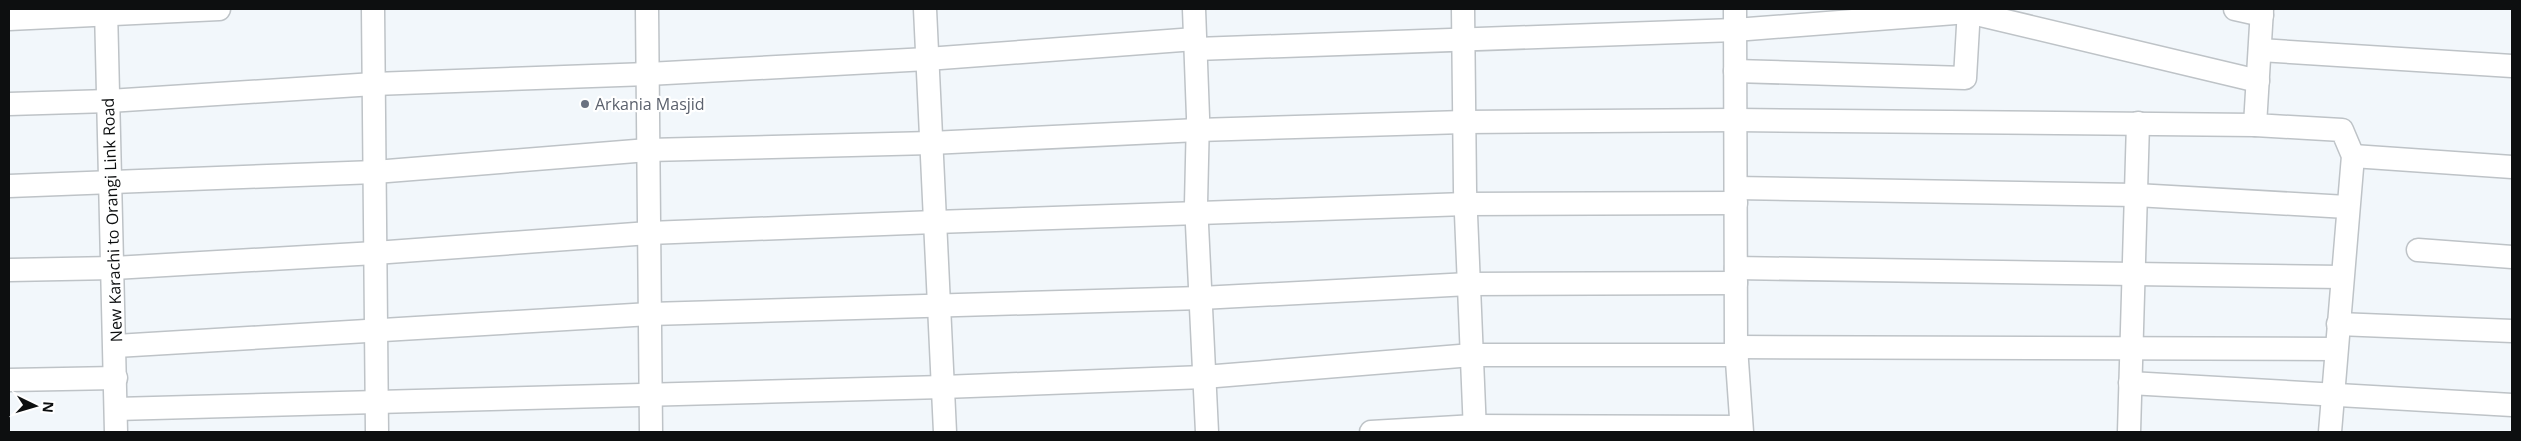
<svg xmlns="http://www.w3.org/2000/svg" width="2521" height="441" font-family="'Open Sans',sans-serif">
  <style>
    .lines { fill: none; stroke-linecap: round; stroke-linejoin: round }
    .minor-casing { stroke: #bec3c7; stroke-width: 25 }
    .minor { stroke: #fff; stroke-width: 22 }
    .worship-dot { fill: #6b7280; stroke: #fff; stroke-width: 2 }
    .labels { text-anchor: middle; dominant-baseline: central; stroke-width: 4.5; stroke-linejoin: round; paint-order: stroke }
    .worship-label { font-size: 16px; fill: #5b616d; stroke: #fff; text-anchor: start }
    .street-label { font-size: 16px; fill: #0d0f10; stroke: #fff }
  </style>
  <rect width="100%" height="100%" fill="#f2f7fb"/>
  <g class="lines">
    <g class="minor-casing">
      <g id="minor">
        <path d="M 106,9 L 116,432"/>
        <path d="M 373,9 L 377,432"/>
        <path d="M 647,9 L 651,432"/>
        <path d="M 925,9 L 945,432"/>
        <path d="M 1194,9 L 1198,117 L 1196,204 L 1207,432"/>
        <path d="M 1463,9 L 1465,190 L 1475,432"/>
        <path d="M 1735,9 L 1736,347 L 1742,432"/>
        <path d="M 2235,9 L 2262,15"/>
        <path d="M 2262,9 L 2255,125 L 2342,130 L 2353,156 L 2330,432"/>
        <path d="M 9,19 L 219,9"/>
        <path d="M 1196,49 L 1735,30 L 1968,12 L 2258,81"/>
        <path d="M 2260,50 L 2512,66"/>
        <path d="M 1735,71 L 1965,78 L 1969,9"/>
        <path d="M 9,104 L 109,101 L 374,84 L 648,74 L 927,59 L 1195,39"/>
        <path d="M 2353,156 L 2512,167"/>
        <path d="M 9,186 L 375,172 L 648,150 L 931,143 L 1198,130 L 1464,122 L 1736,120 L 2255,125"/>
        <path d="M 1736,188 L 2136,195 L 2347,207"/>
        <path d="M 2418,250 L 2512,257"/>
        <path d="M 1736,268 L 2342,277"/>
        <path d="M 9,270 L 114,268 L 375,253 L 649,233 L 935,222 L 1466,204 L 1736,203"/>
        <path d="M 2338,324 L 2512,331"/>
        <path d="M 116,346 L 650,314 L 1201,298 L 1469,284 L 1736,283"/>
        <path d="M 1736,347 L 2336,349"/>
        <path d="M 9,380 L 116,378"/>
        <path d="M 2130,383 L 2512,405"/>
        <path d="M 116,409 L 943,387 L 1204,377 L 1472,355 L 1737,355"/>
        <path d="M 1371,432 L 1475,426 L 1741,427"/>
        <path d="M 2129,432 L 2138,123"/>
      </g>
    </g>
    <use href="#minor" class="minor"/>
  </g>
  <circle class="worship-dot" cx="585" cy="104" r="5"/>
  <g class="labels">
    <g class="worship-label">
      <text x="595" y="104">Arkania Masjid</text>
    </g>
    <g class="street-label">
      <text transform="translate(112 220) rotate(-92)">New Karachi to Orangi Link Road</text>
    </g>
  </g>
  <rect width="2521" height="441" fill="none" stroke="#0d0f10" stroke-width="20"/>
  <g transform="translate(35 406) rotate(95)" stroke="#ffffff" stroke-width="4" paint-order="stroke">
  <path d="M0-4L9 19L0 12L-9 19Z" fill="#0d0f10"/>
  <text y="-8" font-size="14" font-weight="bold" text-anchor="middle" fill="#0d0f10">N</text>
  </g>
</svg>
